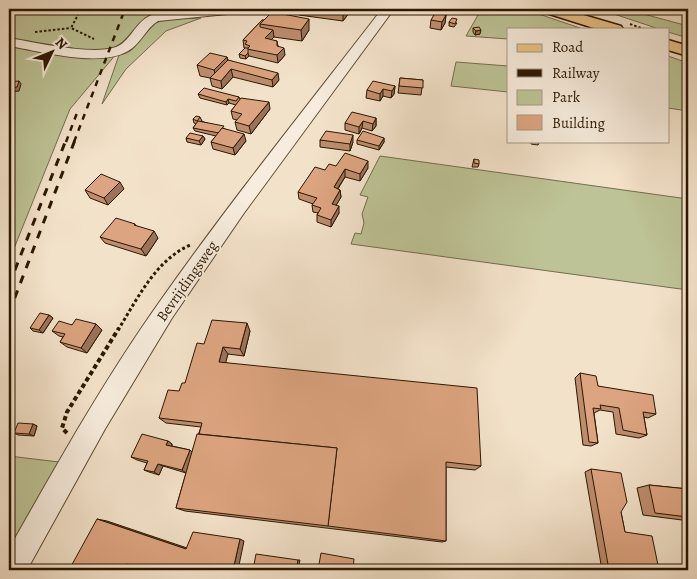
<svg xmlns="http://www.w3.org/2000/svg" width="697" height="579" font-family="Alegreya,serif">
  <style>
    .green { fill: #bdc396; stroke: #746d4b }
    .lines { fill: none; stroke-linecap: round; stroke-linejoin: round }
    .minor-casing { stroke: #5d4a32; stroke-width: 2 }
    .major-casing { stroke: #2b1700; stroke-width: 3 }
    .path-far2 { stroke: #2b1700; stroke-width: 2; stroke-dasharray: 2.5 2; stroke-linecap: butt }
    .path-far1 { stroke: #2b1700; stroke-width: 3; stroke-dasharray: 3 2.5; stroke-linecap: butt }
    .path { stroke: #2b1700; stroke-width: 4; stroke-dasharray: 4.5 3; stroke-linecap: butt }
    .minor { fill: #f7ecdd; fill-rule: evenodd }
    .major { fill: #eac185; fill-rule: evenodd }
    .rail-far1 { stroke: #2b1700; stroke-width: 2.5; stroke-dasharray: 6 6; stroke-linecap: butt }
    .rail { stroke: #2b1700; stroke-width: 3; stroke-dasharray: 8 8; stroke-linecap: butt }
    .wall { fill: #bd8d6e; stroke: #2b1700 }
    .shaded-wall { fill: #9a735a; stroke: #2b1700 }
    .building { fill: #dca480; stroke: #2b1700 }
    .labels { text-anchor: middle; dominant-baseline: central; stroke-width: 4; stroke-linejoin: round; paint-order: stroke }
    .street-label { font-size: 15px; fill: #2b1700; stroke: #f7ecdd }
  </style>
  <rect width="100%" height="100%" fill="#f3e2ca"/>
  <filter id="stains"><feTurbulence type="fractalNoise" baseFrequency=".004" numOctaves="4"/><feColorMatrix values="0 0 0 0 .2 0 0 0 0 .09 0 0 0 0 .02 0 0 0 .5 -.17"/></filter>
  <radialGradient id="worn" r=".72"><stop offset=".6" stop-color="#630" stop-opacity="0"/><stop offset="1" stop-color="#630" stop-opacity=".3"/></radialGradient>
  <g class="green">
    <path d="M 9,9 L 164,9 L 163,12 L 149,15 L 70,109 L 9,261 Z"/>
    <path d="M 481,9 L 524,9 L 583,29 L 508,29 L 508,39 L 466,36 L 478,15 L 470,11 Z"/>
    <path d="M 599,9 L 625,9 L 688,26 L 688,38 L 668,32 L 668,29 L 659,29 Z"/>
    <path d="M 201,18 L 166,31 L 126,69 L 102,104 L 119,55 C 141,51 136,36 150,26 C 162,17 187,19 201,18 Z"/>
    <path d="M 668,56 L 688,63 L 688,111 L 668,108 Z"/>
    <path d="M 456,62 L 508,66 L 508,92 L 451,86 Z"/>
    <path d="M 380,156 L 688,199 L 688,290 L 351,244 L 355,233 L 361,234 L 364,223 L 362,214 L 368,197 L 360,195 Z"/>
    <path d="M 9,456 L 59,462 L 9,553 Z"/>
  </g>
  <g class="lines">
    <g class="minor-casing">
      <g id="minor">
        <path d="M 206,9 L 243,9 L 237,13 L 158,21 C 145,29 141,44 128,51 C 100,68 40,51 9,46 L 9,38 C 35,42 92,56 116,47 C 129,42 134,26 146,18 C 158,10 190,10 206,9 Z"/>
        <path d="M 382,9 L 394,9 L 244,213 L 172,318 L 105,429 L 27,570 L 9,570 L 9,549 C 56,466 103,382 158,304 C 229,203 307,106 382,9 Z"/>
      </g>
    </g>
    <g class="major-casing">
      <g id="major">
        <path d="M 540,9 L 563,9 L 621,26 L 623,29 L 597,29 L 543,12 Z"/>
        <path d="M 668,40 L 688,46 L 688,56 L 668,50 Z"/>
      </g>
    </g>
    <g class="path-far2">
      <path d="M 81,9 L 71,28 L 94,39"/>
      <path d="M 630,24 L 644,29"/>
      <path d="M 35,32 L 71,28"/>
    </g>
    <path class="path-far1" d="M 118,330 C 138,298 155,261 190,245"/>
    <path class="path" d="M 67,433 L 62,428 L 67,412 L 119,328"/>
    <use href="#minor" class="minor"/>
    <use href="#major" class="major"/>
    <g class="rail-far1">
      <path d="M 66,142 L 77,113"/>
      <path d="M 74,142 L 125,9"/>
    </g>
    <g class="rail">
      <path d="M 9,285 L 66,140"/>
      <path d="M 9,313 L 75,140"/>
    </g>
  </g>
  <g class="wall">
    <path d="M 298,9 L 349,9 L 349,13 L 343,21 L 299,15 Z"/>
    <path d="M 667,9 L 688,9 L 688,10 Z"/>
    <path d="M 446,15 L 445,23 L 441,30 L 430,28 L 431,20 Z"/>
    <path d="M 262,20 L 309,30 L 302,41 L 274,37 L 271,40 L 277,41 L 278,46 L 285,55 L 278,63 L 249,56 L 246,59 L 240,58 L 239,54 L 245,48 L 244,48 L 243,40 Z"/>
    <path d="M 449,22 L 457,23 L 454,27 L 449,26 Z"/>
    <path d="M 473,28 L 480,34 L 475,35 L 473,32 Z"/>
    <path d="M 227,57 L 228,60 L 279,80 L 273,87 L 233,77 L 222,89 L 212,86 L 210,78 L 200,76 L 197,65 Z"/>
    <path d="M 400,78 L 423,80 L 421,95 L 398,93 Z"/>
    <path d="M 395,86 L 394,94 L 391,98 L 383,96 L 380,101 L 366,98 L 367,90 Z"/>
    <path d="M 198,94 L 239,97 L 240,99 L 270,109 L 251,134 L 237,130 L 235,122 L 237,120 L 233,119 L 231,111 L 236,105 L 229,103 L 227,105 L 200,98 Z"/>
    <path d="M 200,117 L 202,121 L 201,121 L 225,129 L 246,141 L 235,155 L 213,149 L 211,142 L 216,136 L 195,131 L 193,128 L 196,124 L 194,123 L 193,119 Z"/>
    <path d="M 376,118 L 376,126 L 372,131 L 362,128 L 359,134 L 345,130 L 345,123 Z"/>
    <path d="M 203,136 L 205,139 L 201,145 L 187,142 L 186,138 Z"/>
    <path d="M 384,138 L 384,142 L 379,150 L 357,144 L 357,140 Z"/>
    <path d="M 320,140 L 353,142 L 350,151 L 320,147 Z"/>
    <path d="M 531,141 L 540,141 L 538,145 L 531,144 Z"/>
    <path d="M 474,159 L 479,164 L 478,167 L 472,167 Z"/>
    <path d="M 368,168 L 360,181 L 345,177 L 338,189 L 340,190 L 341,197 L 336,205 L 339,213 L 331,227 L 317,222 L 317,215 L 318,213 L 313,212 L 312,205 L 313,204 L 299,199 L 298,192 L 325,170 Z"/>
    <path d="M 124,189 L 108,205 L 90,198 L 85,190 Z"/>
    <path d="M 135,224 L 136,226 L 158,238 L 146,256 L 105,243 L 100,237 Z"/>
    <path d="M 49,315 L 53,318 L 43,333 L 33,331 L 30,328 Z"/>
    <path d="M 96,324 L 102,330 L 87,353 L 67,347 L 60,342 L 63,337 L 59,336 L 52,331 L 72,325 Z"/>
    <path d="M 250,331 L 244,356 L 228,354 L 225,362 L 481,466 L 475,470 L 446,467 L 446,541 L 442,542 L 185,511 L 176,508 L 186,473 L 163,466 L 159,475 L 149,472 L 144,470 L 147,463 L 137,460 L 131,457 L 168,441 L 172,444 L 172,446 L 190,450 L 192,452 L 201,427 L 166,423 L 159,418 L 185,383 L 204,344 Z"/>
    <path d="M 580,373 L 598,386 L 656,414 L 648,418 L 644,417 L 647,435 L 639,438 L 616,434 L 613,412 L 600,410 L 594,413 L 598,443 L 591,446 L 583,445 L 575,378 Z"/>
    <path d="M 33,424 L 37,426 L 34,436 L 18,435 L 14,433 Z"/>
    <path d="M 591,469 L 621,512 L 625,532 L 659,570 L 602,570 L 585,472 Z"/>
    <path d="M 649,485 L 688,489 L 688,519 L 682,520 L 643,515 L 637,488 Z"/>
  </g>
  <g class="shaded-wall">
    <path d="M 346,9 L 349,9 L 349,13 L 343,21 L 343,14 Z"/>
    <path d="M 446,15 L 445,23 L 441,30 L 442,22 Z"/>
    <path d="M 309,19 L 309,30 L 302,41 L 301,30 Z"/>
    <path d="M 273,30 L 274,37 L 266,45 L 265,38 Z"/>
    <path d="M 481,30 L 480,34 L 475,35 L 476,31 Z"/>
    <path d="M 284,48 L 285,55 L 278,63 L 277,55 Z"/>
    <path d="M 248,53 L 249,56 L 246,59 L 245,56 Z"/>
    <path d="M 227,57 L 229,68 L 217,80 L 214,70 Z"/>
    <path d="M 231,69 L 233,77 L 222,89 L 221,81 Z"/>
    <path d="M 278,73 L 279,80 L 273,87 L 272,80 Z"/>
    <path d="M 19,81 L 21,84 L 19,91 L 9,92 L 9,88 Z"/>
    <path d="M 395,86 L 394,94 L 391,98 L 392,91 Z"/>
    <path d="M 383,89 L 383,96 L 380,101 L 380,94 Z"/>
    <path d="M 228,99 L 229,103 L 227,105 L 226,102 Z"/>
    <path d="M 269,102 L 270,109 L 251,134 L 249,126 Z"/>
    <path d="M 376,118 L 376,126 L 372,131 L 373,124 Z"/>
    <path d="M 363,121 L 362,128 L 359,134 L 359,127 Z"/>
    <path d="M 244,134 L 246,141 L 235,155 L 233,148 Z"/>
    <path d="M 353,135 L 353,142 L 350,151 L 350,144 Z"/>
    <path d="M 203,136 L 205,139 L 201,145 L 199,141 Z"/>
    <path d="M 384,138 L 384,142 L 379,150 L 379,146 Z"/>
    <path d="M 368,161 L 368,168 L 360,181 L 360,174 Z"/>
    <path d="M 345,169 L 345,177 L 334,194 L 334,187 Z"/>
    <path d="M 120,182 L 124,189 L 108,205 L 104,198 Z"/>
    <path d="M 340,190 L 341,197 L 333,211 L 332,204 Z"/>
    <path d="M 339,206 L 339,213 L 331,227 L 331,220 Z"/>
    <path d="M 154,231 L 158,238 L 146,256 L 141,249 Z"/>
    <path d="M 49,315 L 53,318 L 43,333 L 39,330 Z"/>
    <path d="M 247,323 L 250,331 L 244,356 L 240,349 Z"/>
    <path d="M 96,324 L 102,330 L 87,353 L 81,348 Z"/>
    <path d="M 223,347 L 228,354 L 224,369 L 219,362 Z"/>
    <path d="M 33,424 L 37,426 L 34,436 L 29,434 Z"/>
    <path d="M 168,441 L 172,444 L 171,448 L 166,445 Z"/>
    <path d="M 190,450 L 194,454 L 186,473 L 182,470 Z"/>
    <path d="M 158,464 L 163,466 L 159,475 L 154,472 Z"/>
    <path d="M 97,519 L 107,521 L 193,550 L 186,549 Z"/>
    <path d="M 240,539 L 244,541 L 238,570 L 233,570 Z"/>
    <path d="M 298,560 L 300,560 L 298,570 L 296,570 Z"/>
    <path d="M 126,564 L 136,564 L 133,570 L 124,570 Z"/>
  </g>
  <g class="building">
    <path d="M 308,9 L 346,9 L 343,14 Z"/>
    <path d="M 272,12 L 309,19 L 301,30 L 260,24 Z"/>
    <path d="M 435,13 L 446,15 L 442,22 L 431,20 Z"/>
    <path d="M 452,18 L 457,19 L 455,24 L 449,22 Z"/>
    <path d="M 262,20 L 264,20 L 260,24 L 260,27 L 273,30 L 265,38 L 277,41 L 277,46 L 284,48 L 277,55 L 247,49 L 250,46 L 245,44 L 247,41 L 243,40 Z"/>
    <path d="M 479,27 L 481,30 L 476,31 L 473,28 Z"/>
    <path d="M 245,48 L 248,48 L 248,53 L 245,56 L 239,54 Z"/>
    <path d="M 210,53 L 227,57 L 214,70 L 197,65 Z"/>
    <path d="M 228,60 L 278,73 L 272,80 L 231,69 L 221,81 L 210,78 Z"/>
    <path d="M 400,78 L 423,80 L 423,88 L 399,86 Z"/>
    <path d="M 19,81 L 17,87 L 9,88 L 9,82 Z"/>
    <path d="M 373,81 L 395,86 L 392,91 L 383,89 L 380,94 L 367,90 Z"/>
    <path d="M 204,88 L 239,97 L 236,101 L 228,99 L 226,102 L 198,94 Z"/>
    <path d="M 241,98 L 269,102 L 249,126 L 235,122 L 242,114 L 231,111 Z"/>
    <path d="M 352,112 L 376,118 L 373,124 L 363,121 L 359,127 L 345,123 Z"/>
    <path d="M 196,116 L 200,117 L 197,121 L 193,119 Z"/>
    <path d="M 198,121 L 224,126 L 219,133 L 193,128 Z"/>
    <path d="M 222,128 L 244,134 L 233,148 L 211,142 Z"/>
    <path d="M 326,131 L 353,135 L 350,144 L 320,140 Z"/>
    <path d="M 363,131 L 384,138 L 379,146 L 357,140 Z"/>
    <path d="M 190,133 L 203,136 L 199,141 L 186,138 Z"/>
    <path d="M 345,153 L 368,161 L 360,174 L 345,169 L 334,187 L 340,190 L 332,204 L 339,206 L 331,220 L 317,215 L 321,208 L 312,205 L 317,198 L 298,192 L 315,167 L 325,170 L 329,164 L 336,166 Z"/>
    <path d="M 474,159 L 479,160 L 479,164 L 474,163 Z"/>
    <path d="M 101,174 L 120,182 L 104,198 L 85,190 Z"/>
    <path d="M 116,218 L 135,224 L 134,225 L 154,231 L 141,249 L 100,237 Z"/>
    <path d="M 40,313 L 49,315 L 39,330 L 30,328 Z"/>
    <path d="M 76,319 L 96,324 L 81,348 L 60,342 L 65,334 L 52,331 L 59,321 L 72,325 Z"/>
    <path d="M 212,320 L 247,323 L 240,349 L 223,347 L 219,362 L 477,388 L 481,466 L 446,462 L 446,541 L 328,526 L 337,448 L 199,434 L 202,423 L 159,418 L 168,390 L 179,391 L 182,383 L 185,383 L 197,343 L 204,344 Z"/>
    <path d="M 580,373 L 596,376 L 598,386 L 653,395 L 656,414 L 643,412 L 647,435 L 623,430 L 619,408 L 600,405 L 601,409 L 593,408 L 598,443 L 589,442 Z"/>
    <path d="M 18,423 L 33,424 L 29,434 L 14,433 Z"/>
    <path d="M 142,434 L 168,441 L 166,445 L 190,450 L 182,470 L 158,464 L 154,472 L 144,470 L 148,461 L 131,457 Z"/>
    <path d="M 197,434 L 337,448 L 328,526 L 176,508 Z"/>
    <path d="M 591,469 L 621,473 L 627,502 L 621,512 L 625,532 L 652,536 L 659,570 L 609,570 Z"/>
    <path d="M 649,485 L 688,489 L 688,517 L 655,513 Z"/>
    <path d="M 97,519 L 186,549 L 193,532 L 240,539 L 233,570 L 145,570 L 126,564 L 124,570 L 69,570 Z"/>
    <path d="M 321,553 L 354,559 L 353,570 L 318,570 Z"/>
    <path d="M 256,554 L 298,560 L 296,570 L 253,570 Z"/>
  </g>
  <g class="labels">
    <g class="street-label">
      <text transform="translate(187 281) rotate(-55)">Bevrijdingsweg</text>
    </g>
  </g>
  <rect width="697" height="579" fill="none" stroke="#f3e2ca" stroke-width="30"/>
  <rect x="10" y="10" width="677" height="559" fill="none" stroke="#2b1700" stroke-width="2.5"/>
  <rect x="15" y="15" width="667" height="549" fill="none" stroke="#2b1700"/>
  <rect x="507" y="28" width="162" height="115" fill="#f7ecdd" stroke="#a59785"/>
  <rect x="517" y="44" width="25" height="8" fill="#eac185" stroke="#a59785"/>
  <text x="552" y="52" font-size="15" fill="#2b1700">Road</text>
  <rect x="517" y="69" width="25" height="8" fill="#2b1700" stroke="#a59785"/>
  <text x="552" y="78" font-size="15" fill="#2b1700">Railway</text>
  <rect x="517" y="90" width="25" height="15" fill="#bdc396" stroke="#a59785"/>
  <text x="552" y="102" font-size="15" fill="#2b1700">Park</text>
  <rect x="517" y="115" width="25" height="15" fill="#dca480" stroke="#a59785"/>
  <text x="552" y="128" font-size="15" fill="#2b1700">Building</text>
  <g transform="translate(52 52) rotate(47)" stroke="#f7ecdd" stroke-width="4" paint-order="stroke">
  <path d="M0-4L9 19L0 12L-9 19Z" fill="#2b1700"/>
  <text y="-8" font-size="14" font-weight="bold" text-anchor="middle" fill="#2b1700">N</text>
  </g>
  <rect width="100%" height="100%" filter="url(#stains)"/>
  <rect width="100%" height="100%" fill="url(#worn)"/>
</svg>
